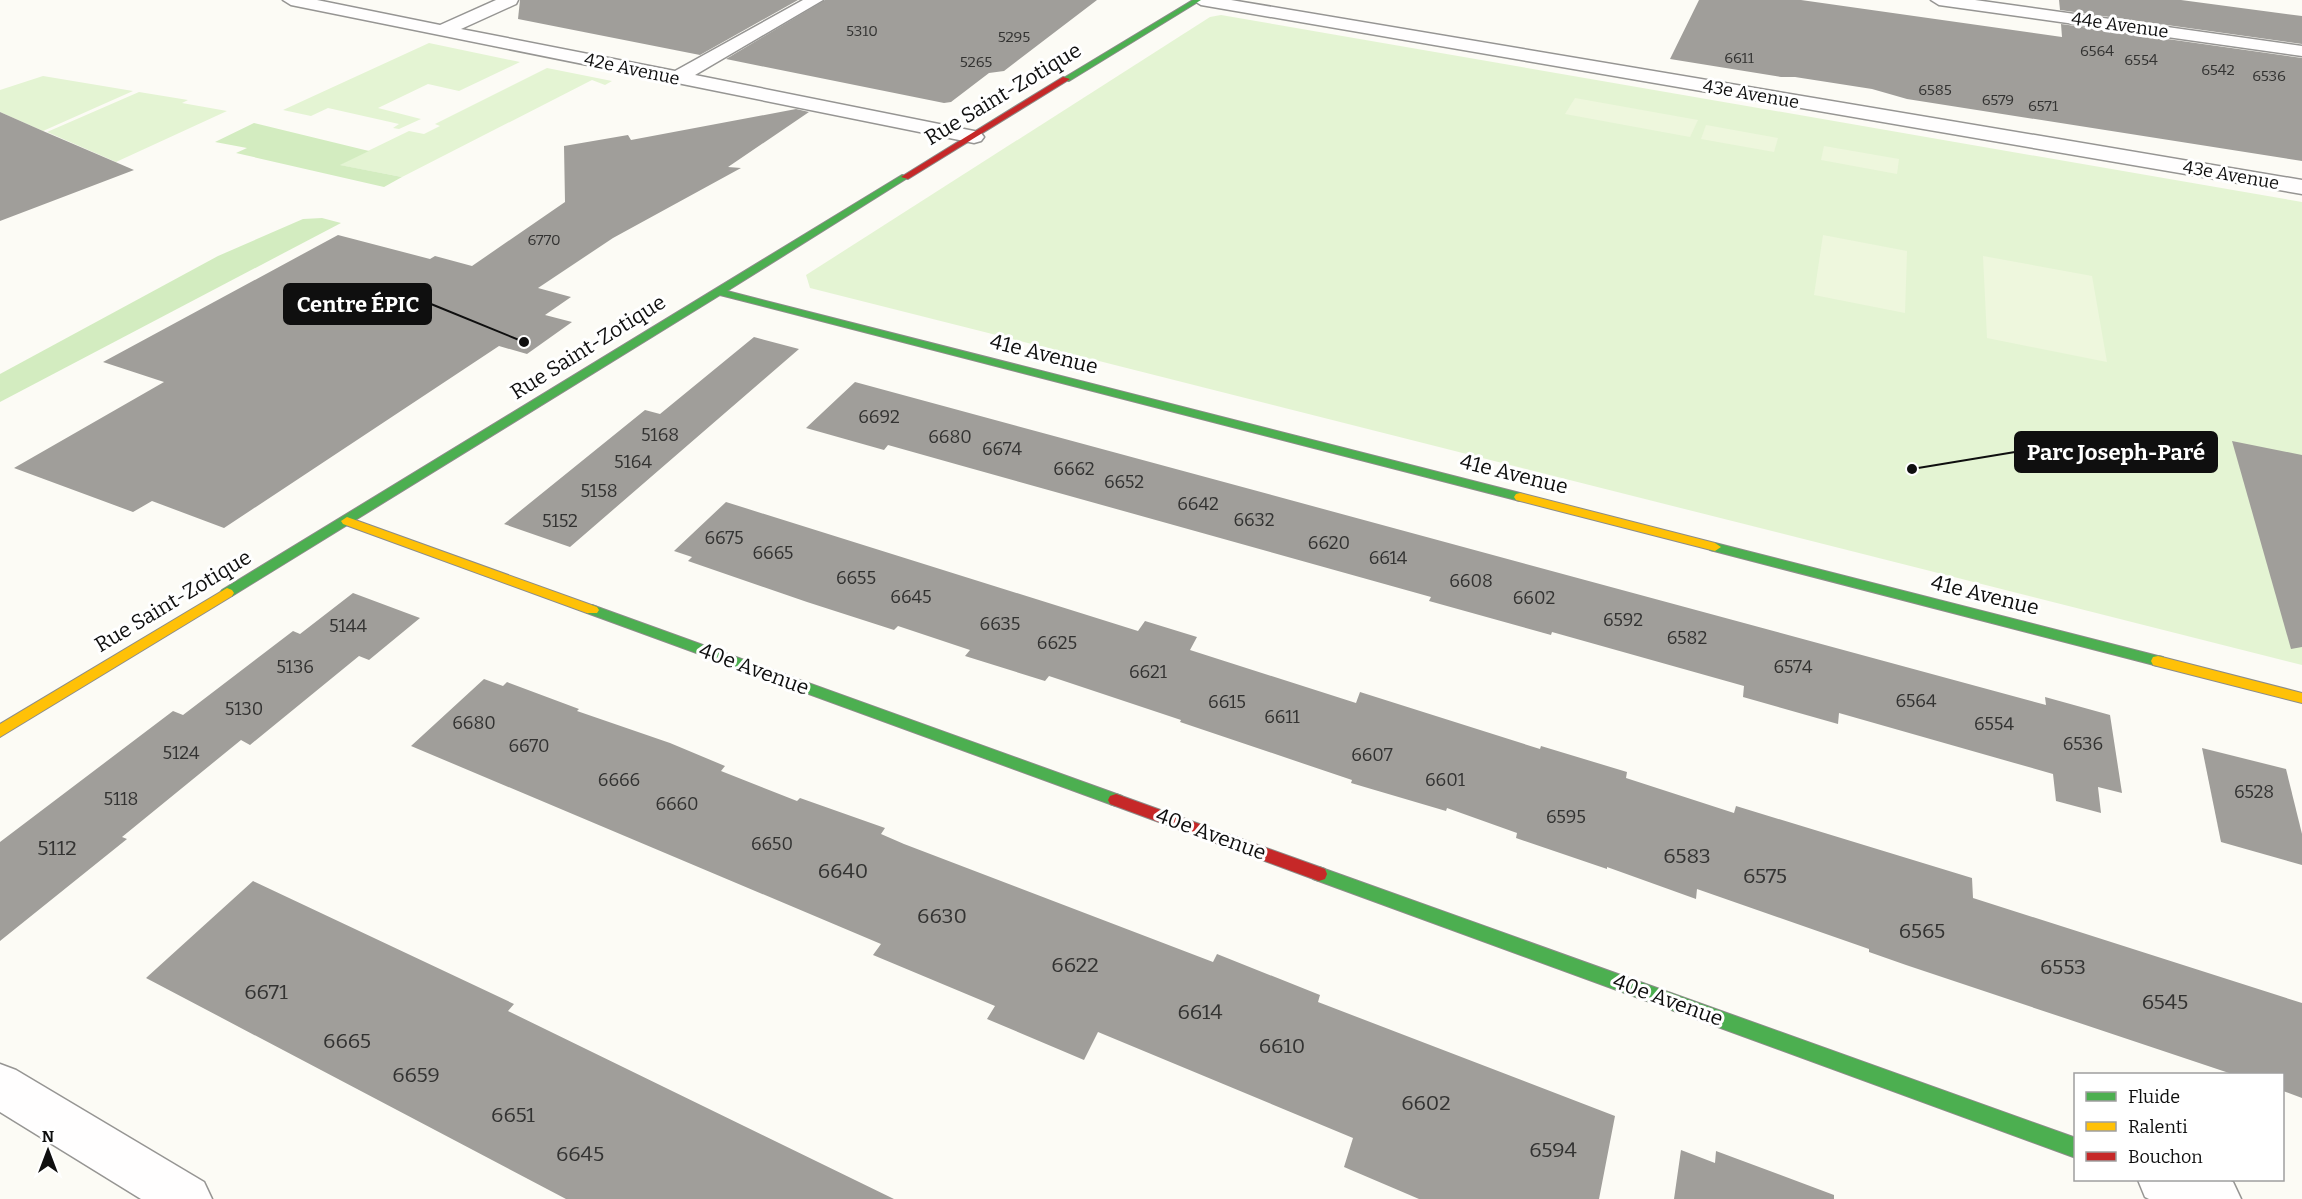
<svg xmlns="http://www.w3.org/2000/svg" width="2302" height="1199" font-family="Bitter,serif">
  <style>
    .green { fill: #e4f4d3 }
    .forest { fill: #d3ecc0 }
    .pitch { fill: #eef7dd }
    .building { fill: #a09e9a }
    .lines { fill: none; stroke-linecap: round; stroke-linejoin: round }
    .street-casing { stroke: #969593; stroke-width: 3 }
    .fast-casing { stroke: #8c8c89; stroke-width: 2 }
    .slow-casing { stroke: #8c8c89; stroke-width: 2 }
    .jam-casing { stroke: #8c8c89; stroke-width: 2 }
    .street { fill: #fffefe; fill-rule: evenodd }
    .fast { fill: #4caf50; fill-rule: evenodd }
    .slow { fill: #ffc107; fill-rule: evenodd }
    .jam { fill: #c62828; fill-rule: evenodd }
    .labels { text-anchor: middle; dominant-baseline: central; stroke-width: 6; stroke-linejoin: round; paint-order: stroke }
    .far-number-label { font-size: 15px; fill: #333332 }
    .far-street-label { font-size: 18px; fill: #0f0f0f; stroke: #fff }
    .number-label { font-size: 18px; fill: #333332 }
    .street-label { font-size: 21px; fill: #0f0f0f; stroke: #fff }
    .near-number-label { font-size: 21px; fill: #333332 }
    .leader { fill: none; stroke: #0f0f0f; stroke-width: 2 }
    .callout-dot { fill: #0f0f0f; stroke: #fff; stroke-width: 2 }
    .callout { fill: #0f0f0f; stroke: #0f0f0f; stroke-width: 2 }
    .callout-label { font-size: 22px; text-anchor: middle; font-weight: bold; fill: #fff }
  </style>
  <rect width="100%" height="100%" fill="#fcfbf5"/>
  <g class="green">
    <path d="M 1221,15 L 2302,202 L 2302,665 L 810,288 L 806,275 L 1210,17 Z"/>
    <path d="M 429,43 L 520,62 L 459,91 L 428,84 L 378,108 L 421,119 L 399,129 L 393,128 L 399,124 L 328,108 L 311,116 L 283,110 Z"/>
    <path d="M 547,68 L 612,81 L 605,85 L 592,80 L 402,177 L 339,165 L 409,131 L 424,134 L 440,126 L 435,124 Z"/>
    <path d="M 43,76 L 133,91 L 43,131 L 0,112 L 0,90 Z"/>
    <path d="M 139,92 L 188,100 L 182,103 L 227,111 L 116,162 L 47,132 Z"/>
  </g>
  <g class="forest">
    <path d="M 254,123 L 369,151 L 340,165 L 402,177 L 384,187 L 236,153 L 247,148 L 215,142 Z"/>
    <path d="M 322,218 L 341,223 L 0,402 L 0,374 L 218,256 L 303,219 Z"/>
  </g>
  <g class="pitch">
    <path d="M 1575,98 L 1698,120 L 1690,137 L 1565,114 Z"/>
    <path d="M 1706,125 L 1778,138 L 1774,152 L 1701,139 Z"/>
    <path d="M 1824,146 L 1899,159 L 1897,174 L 1821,160 Z"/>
    <path d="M 1823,235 L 1907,251 L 1905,313 L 1814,295 Z"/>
    <path d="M 1983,256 L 2092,276 L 2107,362 L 1987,338 Z"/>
  </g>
  <g class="building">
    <path d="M 520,0 L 798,0 L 700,55 L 518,19 Z"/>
    <path d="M 825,0 L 1097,0 L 1004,71 L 989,73 L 951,102 L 944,103 L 726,59 Z"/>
    <path d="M 1699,0 L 1801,0 L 2062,37 L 2061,24 L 2302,58 L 2302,161 L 1907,99 L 1872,89 L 1795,77 L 1781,77 L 1670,59 Z"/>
    <path d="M 2059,0 L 2181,0 L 2302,16 L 2302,44 L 2060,10 Z"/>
    <path d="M 796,109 L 809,112 L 728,167 L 741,168 L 613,238 L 538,288 L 571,297 L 545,315 L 572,322 L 527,354 L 499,346 L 224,528 L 152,501 L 133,512 L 14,468 L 164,382 L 103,362 L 338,235 L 430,259 L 435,256 L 472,266 L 565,202 L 564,146 L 628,135 L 631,140 Z"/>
    <path d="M 0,112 L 43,131 L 134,170 L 0,221 Z"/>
    <path d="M 754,337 L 799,349 L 570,547 L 504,524 L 645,410 L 660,414 Z"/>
    <path d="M 855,382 L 2046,705 L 2045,697 L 2110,715 L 2122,793 L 2098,787 L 2101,813 L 2056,801 L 2053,774 L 1839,713 L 1838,724 L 1743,697 L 1744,686 L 1552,632 L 1551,635 L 1429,601 L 1431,597 L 959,465 L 888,445 L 884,450 L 806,428 Z"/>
    <path d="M 2232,441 L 2302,455 L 2302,647 L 2291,649 Z"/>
    <path d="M 726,502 L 1138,631 L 1145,621 L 1197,637 L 1190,650 L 1356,703 L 1360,692 L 1540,749 L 1541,746 L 1627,772 L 1626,778 L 1734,813 L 1736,806 L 1972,878 L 1973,898 L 2302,1003 L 2302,1098 L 2283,1091 L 2283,1074 L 2232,1074 L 1906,965 L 1869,952 L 1869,949 L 1697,889 L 1696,899 L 1607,867 L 1607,869 L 1516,838 L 1517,833 L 1447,808 L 1446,811 L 1351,783 L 1352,780 L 1180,722 L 1181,720 L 1049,676 L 1045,681 L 965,656 L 970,650 L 898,626 L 894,630 L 807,602 L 688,561 L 692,557 L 674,551 Z"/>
    <path d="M 353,593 L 420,618 L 369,660 L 359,656 L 250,745 L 241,740 L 122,837 L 127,839 L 0,941 L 0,842 L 173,711 L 183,715 L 293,631 L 300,634 Z"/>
    <path d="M 484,679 L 503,686 L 507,682 L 579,709 L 577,711 L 670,743 L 725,766 L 721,771 L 797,801 L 800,798 L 885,828 L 881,834 L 904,844 L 1213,962 L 1217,954 L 1320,995 L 1318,1002 L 1615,1116 L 1599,1199 L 1419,1199 L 1344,1167 L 1353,1138 L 1098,1032 L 1084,1060 L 987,1019 L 995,1006 L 873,955 L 881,944 L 411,746 Z"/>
    <path d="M 2202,748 L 2286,769 L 2302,834 L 2302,865 L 2221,842 Z"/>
    <path d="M 253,881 L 514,1004 L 508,1011 L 894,1199 L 566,1199 L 146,978 Z"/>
    <path d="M 1681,1150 L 1715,1163 L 1716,1151 L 1834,1195 L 1834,1199 L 1674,1199 Z"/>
  </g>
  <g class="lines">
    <g class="street-casing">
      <g id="street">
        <path d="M 283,0 L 317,0 L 440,25 L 496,0 L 518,0 L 516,4 L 461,29 L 675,71 L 803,0 L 823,0 L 695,75 L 974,131 L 981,133 L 984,137 L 981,141 L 974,143 L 291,5 Z"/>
        <path d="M 1193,0 L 1231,0 L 2302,180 L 2302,194 L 1201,5 Z"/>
        <path d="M 1931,0 L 1975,0 L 2302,46 L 2302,56 L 1939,5 Z"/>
        <path d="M 0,1064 L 16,1070 L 204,1182 L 212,1199 L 141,1199 L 0,1112 Z"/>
        <path d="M 2138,1180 L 2228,1180 L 2233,1182 L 2241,1199 L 2149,1199 L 2145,1197 Z"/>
      </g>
    </g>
    <g class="fast-casing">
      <g id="fast">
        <path d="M 1193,0 L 1201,0 L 1069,81 L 1062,79 Z"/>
        <path d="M 902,175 L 909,177 L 727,291 L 1520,493 L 1526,497 L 1520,501 L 720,295 L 232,596 L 222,596 L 220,593 L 222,590 Z"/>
        <path d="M 1715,543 L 2158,656 L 2163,657 L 2165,661 L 2163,665 L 2158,666 L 1710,550 L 1709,547 L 1710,544 Z"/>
        <path d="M 592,605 L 1122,796 L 1124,800 L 1122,804 L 1116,806 L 1110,804 L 587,613 L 585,610 L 587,607 Z"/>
        <path d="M 1319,867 L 2076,1138 L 2076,1158 L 1313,879 L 1311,874 L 1313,869 Z"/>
      </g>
    </g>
    <g class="slow-casing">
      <g id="slow">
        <path d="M 1520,493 L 1715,543 L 1721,547 L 1715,551 L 1516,500 L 1514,497 L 1516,494 Z"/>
        <path d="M 347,517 L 597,607 L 599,610 L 597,613 L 587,613 L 343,524 L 341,521 Z"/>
        <path d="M 227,588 L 232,590 L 234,593 L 232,596 L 0,737 L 0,724 Z"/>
        <path d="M 2158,656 L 2302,693 L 2302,703 L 2153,665 L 2151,661 L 2153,657 Z"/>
      </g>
    </g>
    <g class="jam-casing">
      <g id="jam">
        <path d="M 1063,77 L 1070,79 L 908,179 L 901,177 Z"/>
        <path d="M 1116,794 L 1325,869 L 1327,874 L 1325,879 L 1319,881 L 1110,804 L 1108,800 L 1110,796 Z"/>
      </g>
    </g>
    <use href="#street" class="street"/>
    <use href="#fast" class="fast"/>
    <use href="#slow" class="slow"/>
    <use href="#jam" class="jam"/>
  </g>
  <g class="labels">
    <g class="far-number-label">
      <text x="862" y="31">5310</text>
      <text x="1014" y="37">5295</text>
      <text x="2097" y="51">6564</text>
      <text x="1739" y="58">6611</text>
      <text x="2141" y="60">6554</text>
      <text x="976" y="62">5265</text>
      <text x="2218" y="70">6542</text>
      <text x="2269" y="76">6536</text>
      <text x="1935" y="90">6585</text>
      <text x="1998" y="100">6579</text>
      <text x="2043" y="106">6571</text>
      <text x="544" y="240">6770</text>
    </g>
    <g class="far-street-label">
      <text transform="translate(2120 25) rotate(8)">44e Avenue</text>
      <text transform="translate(632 69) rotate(12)">42e Avenue</text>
      <text transform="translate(1751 94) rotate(10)">43e Avenue</text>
      <text transform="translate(2231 175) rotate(10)">43e Avenue</text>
    </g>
    <g class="number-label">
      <text x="879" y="417">6692</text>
      <text x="660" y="435">5168</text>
      <text x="950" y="437">6680</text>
      <text x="1002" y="449">6674</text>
      <text x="633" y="462">5164</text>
      <text x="1074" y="469">6662</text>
      <text x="1124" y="482">6652</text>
      <text x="599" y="491">5158</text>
      <text x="1198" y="504">6642</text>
      <text x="1254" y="520">6632</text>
      <text x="560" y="521">5152</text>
      <text x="724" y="538">6675</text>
      <text x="1329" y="543">6620</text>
      <text x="773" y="553">6665</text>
      <text x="1388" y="558">6614</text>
      <text x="856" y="578">6655</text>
      <text x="1471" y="581">6608</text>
      <text x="911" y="597">6645</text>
      <text x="1534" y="598">6602</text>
      <text x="1623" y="620">6592</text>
      <text x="1000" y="624">6635</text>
      <text x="348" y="626">5144</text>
      <text x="1687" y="638">6582</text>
      <text x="1057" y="643">6625</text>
      <text x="295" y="667">5136</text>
      <text x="1793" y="667">6574</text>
      <text x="1148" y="672">6621</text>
      <text x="1916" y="701">6564</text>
      <text x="1227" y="702">6615</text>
      <text x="244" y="709">5130</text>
      <text x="1282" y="717">6611</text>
      <text x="474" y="723">6680</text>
      <text x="1994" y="724">6554</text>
      <text x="2083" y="744">6536</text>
      <text x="529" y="746">6670</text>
      <text x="181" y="753">5124</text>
      <text x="1372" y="755">6607</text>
      <text x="619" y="780">6666</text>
      <text x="1445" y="780">6601</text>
      <text x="2254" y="792">6528</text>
      <text x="121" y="799">5118</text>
      <text x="677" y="804">6660</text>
      <text x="1566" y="817">6595</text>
      <text x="772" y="844">6650</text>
    </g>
    <g class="street-label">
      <text transform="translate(1003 94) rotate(-31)">Rue Saint-Zotique</text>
      <text transform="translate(588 347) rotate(-32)">Rue Saint-Zotique</text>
      <text transform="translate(1044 354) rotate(14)">41e Avenue</text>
      <text transform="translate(1514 474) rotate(14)">41e Avenue</text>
      <text transform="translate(1985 595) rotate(14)">41e Avenue</text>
      <text transform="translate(173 601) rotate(-31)">Rue Saint-Zotique</text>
      <text transform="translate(754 669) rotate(20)">40e Avenue</text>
      <text transform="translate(1211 834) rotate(20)">40e Avenue</text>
      <text transform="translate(1668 1000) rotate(20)">40e Avenue</text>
    </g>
    <g class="near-number-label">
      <text x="57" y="848">5112</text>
      <text x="1687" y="856">6583</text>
      <text x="843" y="871">6640</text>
      <text x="1765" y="876">6575</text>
      <text x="942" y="916">6630</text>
      <text x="1922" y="931">6565</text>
      <text x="1075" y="965">6622</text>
      <text x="2063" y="967">6553</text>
      <text x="266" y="992">6671</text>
      <text x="2165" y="1002">6545</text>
      <text x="1200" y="1012">6614</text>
      <text x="347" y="1041">6665</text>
      <text x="1282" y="1046">6610</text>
      <text x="416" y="1075">6659</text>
      <text x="1426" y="1103">6602</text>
      <text x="513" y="1115">6651</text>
      <text x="1553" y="1150">6594</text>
      <text x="580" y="1154">6645</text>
    </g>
  </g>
  <path class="leader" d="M524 342L431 304M1912 469L2015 452"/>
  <g class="callout-dot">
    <circle cx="524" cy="342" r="6"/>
    <circle cx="1912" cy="469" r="6"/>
  </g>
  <g class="callout">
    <rect x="284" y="284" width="147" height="40" rx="6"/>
    <rect x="2015" y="432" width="202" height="40" rx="6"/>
  </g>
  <g class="callout-label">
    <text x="358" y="312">Centre ÉPIC</text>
    <text x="2116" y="460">Parc Joseph-Paré</text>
  </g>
  <rect x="2074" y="1073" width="210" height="108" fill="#ffffff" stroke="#9f9f9f" stroke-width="1.5"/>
  <rect x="2086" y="1092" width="30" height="9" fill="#4caf50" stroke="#9f9f9f" stroke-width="1.5"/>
  <text x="2128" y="1103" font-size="18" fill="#0f0f0f">Fluide</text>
  <rect x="2086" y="1122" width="30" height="9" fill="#ffc107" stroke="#9f9f9f" stroke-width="1.5"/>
  <text x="2128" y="1133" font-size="18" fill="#0f0f0f">Ralenti</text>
  <rect x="2086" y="1152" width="30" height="9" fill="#c62828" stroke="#9f9f9f" stroke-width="1.5"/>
  <text x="2128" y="1163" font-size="18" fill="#0f0f0f">Bouchon</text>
  <g transform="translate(48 1151)" stroke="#ffffff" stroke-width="4.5" paint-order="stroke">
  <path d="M0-4.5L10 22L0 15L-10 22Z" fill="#0f0f0f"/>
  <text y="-9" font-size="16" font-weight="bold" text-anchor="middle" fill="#0f0f0f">N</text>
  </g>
</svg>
